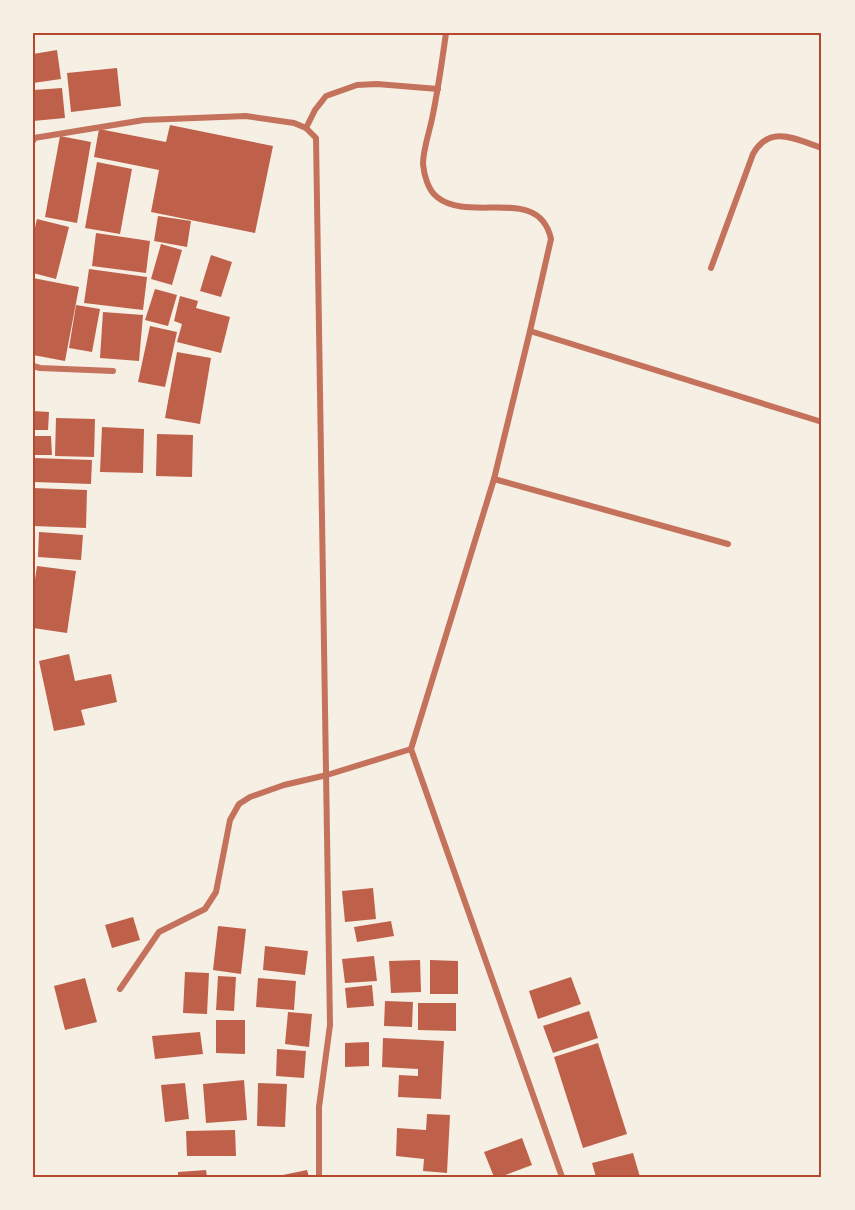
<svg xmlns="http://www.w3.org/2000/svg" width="855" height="1210" font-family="Arial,sans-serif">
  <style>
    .building { fill: #bf614a }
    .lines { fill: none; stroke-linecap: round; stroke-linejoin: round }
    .minor { stroke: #c5725c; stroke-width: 6 }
    .neatline { fill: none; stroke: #b5482f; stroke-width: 2 }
  </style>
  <rect width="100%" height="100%" fill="#f6efe4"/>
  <g class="building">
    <path d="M 57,50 L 61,79 L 33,83 L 33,54 Z"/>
    <path d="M 117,68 L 121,106 L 71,112 L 67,73 Z"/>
    <path d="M 62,88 L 65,118 L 33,121 L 33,90 Z"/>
    <path d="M 170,125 L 273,146 L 255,233 L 151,212 L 159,170 L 94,157 L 99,129 L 166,142 Z"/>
    <path d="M 60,136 L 91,142 L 77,223 L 45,217 Z"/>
    <path d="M 97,162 L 132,169 L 120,234 L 85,228 Z"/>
    <path d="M 158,216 L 191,221 L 187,247 L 154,241 Z"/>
    <path d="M 37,219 L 69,227 L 56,279 L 33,273 L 33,236 Z"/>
    <path d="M 96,233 L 150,241 L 146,273 L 92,266 Z"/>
    <path d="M 161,244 L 182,250 L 172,285 L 151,279 Z"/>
    <path d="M 211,255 L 232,262 L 221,297 L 200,291 Z"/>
    <path d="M 89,269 L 147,277 L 143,310 L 84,303 Z"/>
    <path d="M 33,278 L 79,287 L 65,361 L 33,355 Z"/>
    <path d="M 155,289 L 177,295 L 168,326 L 145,320 Z"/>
    <path d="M 180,296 L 198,301 L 196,308 L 230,317 L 221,353 L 177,342 L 182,324 L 174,321 Z"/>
    <path d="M 76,305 L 100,309 L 92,352 L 69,348 Z"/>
    <path d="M 103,312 L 143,315 L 139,361 L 100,358 Z"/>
    <path d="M 150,326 L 177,332 L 165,387 L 138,382 Z"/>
    <path d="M 177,352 L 211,358 L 200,424 L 165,418 Z"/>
    <path d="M 33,411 L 49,412 L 48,430 L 33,430 Z"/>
    <path d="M 56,418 L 95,419 L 94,457 L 55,456 Z"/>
    <path d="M 102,427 L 144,429 L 143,473 L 100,472 Z"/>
    <path d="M 157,434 L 193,435 L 192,477 L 156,476 Z"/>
    <path d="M 33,436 L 51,436 L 52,455 L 33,455 Z"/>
    <path d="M 34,458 L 92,460 L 91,484 L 34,482 Z"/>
    <path d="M 33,488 L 87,490 L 86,528 L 33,526 Z"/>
    <path d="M 39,532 L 83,535 L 81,560 L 38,557 Z"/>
    <path d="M 37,566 L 76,571 L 67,633 L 33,628 L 33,593 Z"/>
    <path d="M 69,654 L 75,681 L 111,674 L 117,702 L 81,710 L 85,725 L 54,731 L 39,661 Z"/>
    <path d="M 373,888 L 376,919 L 345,922 L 342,891 Z"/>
    <path d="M 133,917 L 140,940 L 112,948 L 105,925 Z"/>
    <path d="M 391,921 L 394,936 L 357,942 L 354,927 Z"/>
    <path d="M 218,926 L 246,929 L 241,974 L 213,970 Z"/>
    <path d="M 265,946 L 308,951 L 305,975 L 263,970 Z"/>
    <path d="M 374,956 L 377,981 L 345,983 L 342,959 Z"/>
    <path d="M 420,960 L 421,992 L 391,993 L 389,961 Z"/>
    <path d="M 430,960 L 458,961 L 458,994 L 430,994 Z"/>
    <path d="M 185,972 L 209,973 L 207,1014 L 183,1013 Z"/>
    <path d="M 218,976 L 236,977 L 234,1011 L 216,1010 Z"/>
    <path d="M 571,977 L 581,1004 L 538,1019 L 529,991 Z"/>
    <path d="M 85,978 L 97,1022 L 65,1030 L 54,986 Z"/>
    <path d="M 258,978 L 296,981 L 294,1010 L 256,1007 Z"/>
    <path d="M 372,985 L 374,1006 L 347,1008 L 345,988 Z"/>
    <path d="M 385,1001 L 413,1002 L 412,1027 L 384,1026 Z"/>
    <path d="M 418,1003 L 456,1003 L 456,1031 L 418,1030 Z"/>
    <path d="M 589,1011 L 598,1038 L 553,1053 L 543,1026 Z"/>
    <path d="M 288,1012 L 312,1014 L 309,1047 L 285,1044 Z"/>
    <path d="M 216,1020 L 245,1020 L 245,1054 L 216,1053 Z"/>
    <path d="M 200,1032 L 203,1054 L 155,1059 L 152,1036 Z"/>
    <path d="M 383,1038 L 444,1041 L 441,1099 L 398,1097 L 399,1075 L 418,1076 L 418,1069 L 382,1067 Z"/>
    <path d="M 369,1042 L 369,1066 L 345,1067 L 345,1043 Z"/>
    <path d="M 598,1043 L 627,1134 L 583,1148 L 554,1057 Z"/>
    <path d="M 277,1049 L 306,1051 L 304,1078 L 276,1076 Z"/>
    <path d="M 244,1080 L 247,1120 L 206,1123 L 203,1084 Z"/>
    <path d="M 185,1083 L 189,1119 L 165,1122 L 161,1085 Z"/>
    <path d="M 258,1083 L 287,1084 L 285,1127 L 257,1126 Z"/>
    <path d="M 427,1114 L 450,1115 L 447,1173 L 423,1171 L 424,1159 L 396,1156 L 397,1128 L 426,1130 Z"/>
    <path d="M 235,1130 L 236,1156 L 187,1156 L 186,1131 Z"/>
    <path d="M 522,1138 L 532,1165 L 500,1177 L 494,1177 L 484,1152 Z"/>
    <path d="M 633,1153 L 640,1177 L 596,1177 L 592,1163 Z"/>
    <path d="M 206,1170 L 207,1177 L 178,1177 L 178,1172 Z"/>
    <path d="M 307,1170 L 309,1177 L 278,1177 L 278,1176 Z"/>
  </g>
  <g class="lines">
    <g class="minor">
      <path d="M 446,33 C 442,62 438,90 432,119 C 429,133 423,150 423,164 C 424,175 428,190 437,197 C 470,224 539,184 551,239 L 530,331 L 494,479 L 411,749 L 562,1177"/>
      <path d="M 306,128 L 315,110 L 326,96 L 357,85 L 377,84 L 438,89"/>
      <path d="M 33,141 L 34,138 L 144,120 L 246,116 L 294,123 L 306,128 L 316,138 L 330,1025 L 319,1107 L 319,1177"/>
      <path d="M 711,268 L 753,154 C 770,124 795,139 822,148"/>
      <path d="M 530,331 L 822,422"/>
      <path d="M 33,366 L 40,368 L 113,371"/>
      <path d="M 494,479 L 728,544"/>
      <path d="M 120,989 L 159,932 L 205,909 L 216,892 L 230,820 L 239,804 L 250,797 L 284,785 L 327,775 L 411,749"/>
    </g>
  </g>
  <rect width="855" height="1210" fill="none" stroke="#f6efe4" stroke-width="69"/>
  <rect x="34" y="34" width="786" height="1142" class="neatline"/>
</svg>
